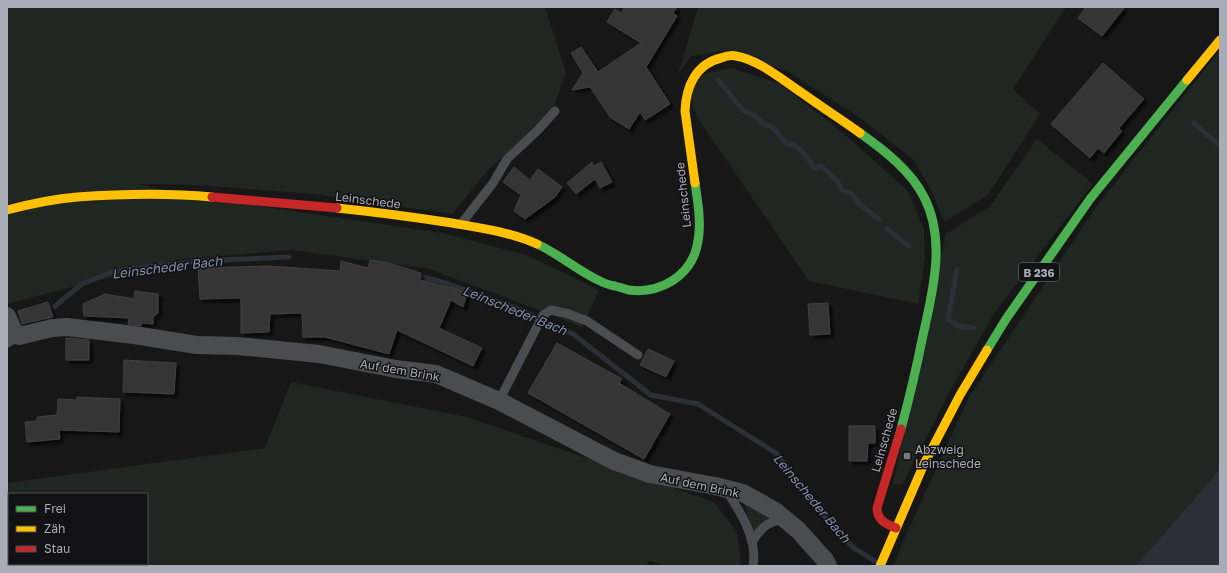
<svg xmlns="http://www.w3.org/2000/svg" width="1227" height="573" font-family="'Golos Text',sans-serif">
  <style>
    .green { fill: #202621; fill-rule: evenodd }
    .water { fill: #2b3038 }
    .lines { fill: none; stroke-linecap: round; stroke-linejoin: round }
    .stream { stroke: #2b3038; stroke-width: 5 }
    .building { fill: #353536; stroke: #404043; filter: url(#shadow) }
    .lane { stroke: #4b4c50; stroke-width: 9 }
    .street { stroke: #4b4c50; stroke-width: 18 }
    .fast { stroke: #4caf50; stroke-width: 9 }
    .slow { stroke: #ffc107; stroke-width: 9 }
    .jam { stroke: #c62828; stroke-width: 9 }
    .poi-dot { fill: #76777f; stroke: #121113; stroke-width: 1.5 }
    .labels { text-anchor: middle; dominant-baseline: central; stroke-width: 3; stroke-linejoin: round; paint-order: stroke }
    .shield { fill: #121113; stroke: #7c7d86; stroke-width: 1 }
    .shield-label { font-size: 11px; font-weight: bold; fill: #a9abb7 }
    .street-label { font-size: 12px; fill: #a9abb7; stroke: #121113 }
    .poi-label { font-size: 12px; fill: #a9abb7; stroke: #121113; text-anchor: start }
    .water-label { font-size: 13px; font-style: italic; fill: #8292b0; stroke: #121113 }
  </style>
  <defs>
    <filter id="shadow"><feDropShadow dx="3.5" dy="3.5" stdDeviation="1" flood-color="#0009"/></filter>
  </defs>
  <rect width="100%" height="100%" fill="#171717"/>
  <g class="green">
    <path d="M 7,7 L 545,7 L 566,73 L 554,106 L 535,128 L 488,170 L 452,214 L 313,194 L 196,185 L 136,184 L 204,198 L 443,233 L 526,255 L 599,290 L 582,327 L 536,309 L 426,268 L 291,250 L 175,260 L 7,304 Z"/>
    <path d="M 698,7 L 1066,7 L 1013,89 L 1040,114 L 988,195 L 944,222 L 932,192 L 914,160 L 860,118 L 789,72 L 730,50 L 691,56 L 678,74 Z"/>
    <path d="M 1220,50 L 1220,469 L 1136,566 L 894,566 L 901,546 L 969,397 L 1096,207 Z"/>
    <path d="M 731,68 L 780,84 L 841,131 L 908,191 L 924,229 L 925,259 L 918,304 L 809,281 L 699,120 L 688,96 L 696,76 Z"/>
    <path d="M 1037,139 L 1093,184 L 995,312 L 949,393 L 902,485 L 893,484 L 946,234 L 990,206 Z"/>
    <path d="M 291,382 L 467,417 L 714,502 L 737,532 L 741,562 L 739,566 L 667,566 L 650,561 L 645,566 L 7,566 L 7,483 L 265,448 ZM 9,494 L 147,494 L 147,564 L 9,564 Z"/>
    <path d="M 744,503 L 772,518 L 762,521 L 753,533 Z"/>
  </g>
  <path class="water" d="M 1220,469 L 1220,566 L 1136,566 Z"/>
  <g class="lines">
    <g class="stream">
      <path d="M 718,80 L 744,111 L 756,116 L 762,123 L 772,127 L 787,144 L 796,146 L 807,157 L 814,168 L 821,166 L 837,181 L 842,190 L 852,194 L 860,205 L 879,219"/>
      <path d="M 1194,123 L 1220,146"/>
      <path d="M 887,229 L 909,246"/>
      <path d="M 957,269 L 948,319 L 958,326 L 974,328"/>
      <path d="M 423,277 L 446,283 L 516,308 L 573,334 L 651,395 L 698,404 L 776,453 L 837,532 L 854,548 L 876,562"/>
      <path d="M 54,307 L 82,284 L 114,271 L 200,261 L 289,257"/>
    </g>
  </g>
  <g class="building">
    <path d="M 625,7 L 677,7 L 673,13 L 677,16 L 646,67 L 670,104 L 645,120 L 640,112 L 629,129 L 610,117 L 590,87 L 572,90 L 583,73 L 571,53 L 581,47 L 598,72 L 641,43 L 607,22 L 615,9 L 621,13 Z"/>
    <path d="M 1086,7 L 1125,7 L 1102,36 L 1078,18 Z"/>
    <path d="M 1103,63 L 1144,99 L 1119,128 L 1122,131 L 1104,153 L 1098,148 L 1090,158 L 1051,124 Z"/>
    <path d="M 592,162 L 594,166 L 601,162 L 612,182 L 600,188 L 595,179 L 576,194 L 567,183 Z"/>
    <path d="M 514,167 L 530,180 L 538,169 L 562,187 L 555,197 L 525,219 L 514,211 L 521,195 L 503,182 Z"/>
    <path d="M 370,260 L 385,262 L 421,273 L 420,280 L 456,289 L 467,294 L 463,307 L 451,300 L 439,328 L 482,348 L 473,366 L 397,330 L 389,354 L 325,337 L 303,337 L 302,313 L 270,314 L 269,332 L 241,333 L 241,298 L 200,299 L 198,268 L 269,266 L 340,271 L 341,261 L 368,268 Z"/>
    <path d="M 135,291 L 158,294 L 158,313 L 153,317 L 153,324 L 142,323 L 141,326 L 128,324 L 129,318 L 84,316 L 83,304 L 105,294 L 134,299 Z"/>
    <path d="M 48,302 L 53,317 L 22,324 L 18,311 Z"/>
    <path d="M 828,303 L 830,334 L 810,335 L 808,304 Z"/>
    <path d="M 66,338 L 89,340 L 89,360 L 66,360 Z"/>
    <path d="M 557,343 L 622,379 L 619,383 L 670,414 L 644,459 L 528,393 Z"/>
    <path d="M 648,349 L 674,361 L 666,377 L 640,365 Z"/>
    <path d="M 124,360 L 176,363 L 174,394 L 123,392 Z"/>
    <path d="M 77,397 L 120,399 L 119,432 L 59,430 L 60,439 L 27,442 L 25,422 L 37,421 L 37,417 L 57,415 L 58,399 L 77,400 Z"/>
    <path d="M 849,426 L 875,426 L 875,443 L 868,443 L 867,461 L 849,461 Z"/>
  </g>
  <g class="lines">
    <g class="lane">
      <path d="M 461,224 L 493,183 L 507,159 L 538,130 L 555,111"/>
      <path d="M 7,343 L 19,336"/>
      <path d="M 499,401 L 543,315 L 551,310 L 569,314 L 587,321 L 638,355"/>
      <path d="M 726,490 C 740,511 758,539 753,566"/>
      <path d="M 752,542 C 761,528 767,521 784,520"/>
    </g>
    <path class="street" d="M 7,316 L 13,330 L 19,336 L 52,328 L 67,327 L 134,335 L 197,345 L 238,346 L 319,354 L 396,369 L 436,374 L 499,401 L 614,461 L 650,474 L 715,486 L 743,493 L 775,511 L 786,520 L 798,530 L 825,560 L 828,566"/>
    <g class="fast">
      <path d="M 860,133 C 884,150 911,171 924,197 C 947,241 932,294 922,340 C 916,370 909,399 901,429"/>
      <path d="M 537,244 C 559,254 578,271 600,281 C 605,284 610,285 615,286 C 619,287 624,289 629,290 C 659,294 690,277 697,246 C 702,226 698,203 695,183"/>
      <path d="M 987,350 L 1006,319 L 1090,199 L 1187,80"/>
    </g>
    <g class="slow">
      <path d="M 1187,80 L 1220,40"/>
      <path d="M 695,183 L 685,111 C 686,86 696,64 721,58 C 726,56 731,55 736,56 C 760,60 785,82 805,95 C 823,108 842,120 860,133"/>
      <path d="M 337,208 C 375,212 413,217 452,223 C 481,228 510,232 537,244"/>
      <path d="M 7,210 C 30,204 53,199 77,197 C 121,194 168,193 212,197"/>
      <path d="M 880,566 L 924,464 L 960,395 L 987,350"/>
    </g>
    <g class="jam">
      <path d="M 212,197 L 337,208"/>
      <path d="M 896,528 C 886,524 877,520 877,508 L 901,429"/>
    </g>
  </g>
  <rect class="poi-dot" x="903" y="452" width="8" height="8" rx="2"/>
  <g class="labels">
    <rect class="shield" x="1019" y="263" width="40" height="18" rx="3"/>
    <g class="shield-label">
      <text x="1039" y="272">B 236</text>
    </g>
    <g class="street-label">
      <text transform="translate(683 195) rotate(-96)">Leinschede</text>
      <text transform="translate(368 200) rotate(7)">Leinschede</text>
      <text transform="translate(400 370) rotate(10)">Auf dem Brink</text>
      <text transform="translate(884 440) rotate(-74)">Leinschede</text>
      <text transform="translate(700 485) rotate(12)">Auf dem Brink</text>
    </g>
    <g class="poi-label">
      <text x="915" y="449">Abzweig<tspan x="915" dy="14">Leinschede</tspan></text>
    </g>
    <g class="water-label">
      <text transform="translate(167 267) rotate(-7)">Leinscheder Bach</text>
      <text transform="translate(515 310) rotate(22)">Leinscheder Bach</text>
      <text transform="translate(812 498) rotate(50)">Leinscheder Bach</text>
    </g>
  </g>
  <rect width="1227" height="573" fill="none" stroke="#a9abb7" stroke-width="16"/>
  <rect x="8" y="493" width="140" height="72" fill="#121113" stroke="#4e4f55"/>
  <rect x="16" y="506" width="20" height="6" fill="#4caf50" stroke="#4e4f55"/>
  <text x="44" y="513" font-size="12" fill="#a9abb7">Frei</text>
  <rect x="16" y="526" width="20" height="6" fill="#ffc107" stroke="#4e4f55"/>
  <text x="44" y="533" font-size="12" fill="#a9abb7">Zäh</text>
  <rect x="16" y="546" width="20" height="6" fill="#c62828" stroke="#4e4f55"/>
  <text x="44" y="553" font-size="12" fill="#a9abb7">Stau</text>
</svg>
